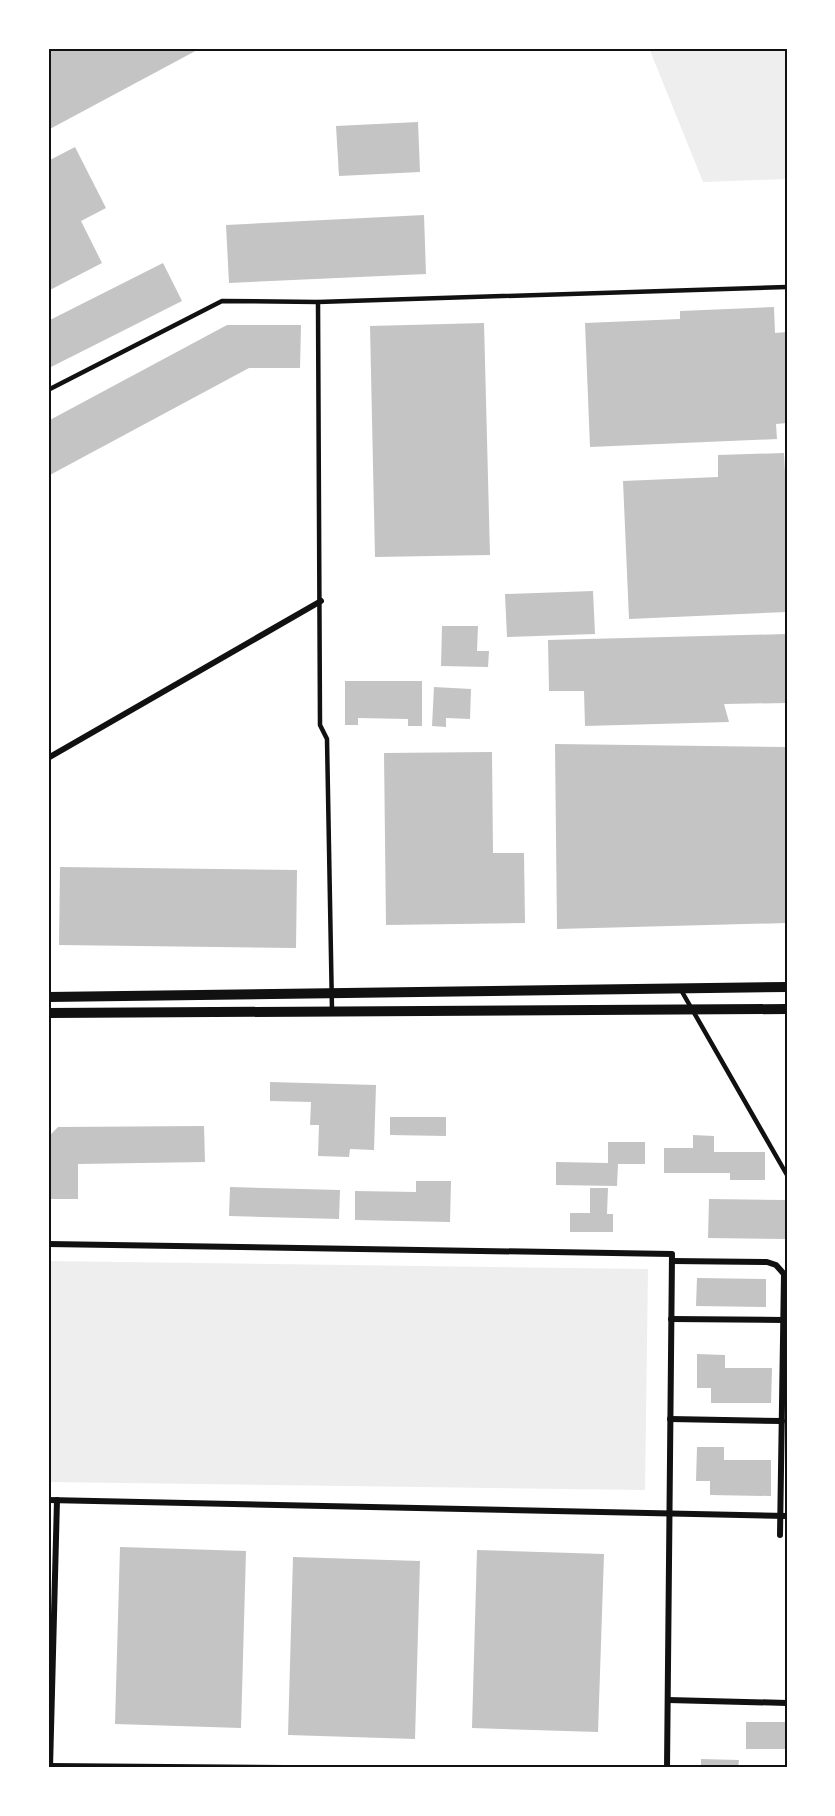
<svg xmlns="http://www.w3.org/2000/svg" width="835" height="1816" font-family="Helvetica,sans-serif">
  <style>
    .green { fill: #eee }
    .building { fill: #c4c4c4 }
    .lines { fill: none; stroke-linecap: round; stroke-linejoin: round }
    .service { stroke: #111; stroke-width: 4.5 }
    .minor { stroke: #111; stroke-width: 6 }
    .tertiary { stroke: #111; stroke-width: 10 }
    .neatline { fill: none; stroke: #111; stroke-width: 2 }
  </style>
  <rect width="100%" height="100%" fill="#fff"/>
  <g class="green">
    <path d="M 649,48 L 787,48 L 787,179 L 703,182 Z"/>
    <path d="M 48,1261 L 648,1269 L 645,1490 L 48,1482 Z"/>
  </g>
  <g class="building">
    <path d="M 48,48 L 201,48 L 48,130 Z"/>
    <path d="M 418,122 L 420,172 L 339,176 L 336,126 Z"/>
    <path d="M 75,147 L 106,208 L 81,221 L 102,263 L 48,291 L 48,161 Z"/>
    <path d="M 424,215 L 426,274 L 229,283 L 226,225 Z"/>
    <path d="M 163,263 L 182,301 L 51,367 L 48,362 L 48,321 Z"/>
    <path d="M 774,307 L 775,333 L 787,332 L 787,423 L 776,424 L 777,439 L 590,447 L 585,323 L 680,319 L 680,311 Z"/>
    <path d="M 484,323 L 490,555 L 375,557 L 370,326 Z"/>
    <path d="M 227,325 L 301,325 L 300,368 L 249,368 L 48,476 L 48,421 Z"/>
    <path d="M 784,453 L 785,472 L 787,472 L 787,612 L 629,619 L 623,481 L 718,477 L 718,455 Z"/>
    <path d="M 593,591 L 595,634 L 507,637 L 505,594 Z"/>
    <path d="M 442,626 L 478,626 L 477,651 L 489,651 L 488,667 L 441,666 Z"/>
    <path d="M 787,634 L 787,703 L 724,704 L 729,722 L 585,726 L 584,691 L 549,691 L 548,640 Z"/>
    <path d="M 345,681 L 422,681 L 422,726 L 408,726 L 408,719 L 358,718 L 358,725 L 345,725 Z"/>
    <path d="M 434,687 L 471,689 L 470,719 L 446,718 L 446,727 L 432,726 Z"/>
    <path d="M 555,744 L 787,747 L 787,923 L 557,929 Z"/>
    <path d="M 492,752 L 493,853 L 524,853 L 525,923 L 386,925 L 384,753 Z"/>
    <path d="M 60,867 L 297,870 L 296,948 L 59,945 Z"/>
    <path d="M 270,1082 L 376,1085 L 374,1150 L 350,1149 L 349,1157 L 318,1156 L 319,1125 L 310,1125 L 311,1102 L 270,1101 Z"/>
    <path d="M 390,1117 L 446,1117 L 446,1136 L 390,1135 Z"/>
    <path d="M 204,1126 L 205,1162 L 78,1164 L 78,1199 L 48,1199 L 48,1137 L 58,1127 Z"/>
    <path d="M 693,1135 L 714,1136 L 714,1152 L 765,1152 L 765,1180 L 730,1180 L 730,1173 L 664,1173 L 664,1148 L 693,1148 Z"/>
    <path d="M 608,1142 L 645,1142 L 645,1164 L 618,1164 L 617,1186 L 556,1185 L 556,1162 L 608,1163 Z"/>
    <path d="M 416,1181 L 451,1181 L 450,1222 L 355,1220 L 355,1191 L 416,1192 Z"/>
    <path d="M 230,1187 L 340,1190 L 339,1219 L 229,1216 Z"/>
    <path d="M 590,1188 L 608,1188 L 607,1214 L 613,1214 L 613,1232 L 570,1232 L 570,1213 L 590,1213 Z"/>
    <path d="M 709,1199 L 787,1200 L 787,1239 L 708,1238 Z"/>
    <path d="M 697,1278 L 766,1279 L 766,1307 L 696,1306 Z"/>
    <path d="M 697,1354 L 725,1355 L 725,1368 L 772,1368 L 771,1403 L 711,1403 L 711,1388 L 697,1388 Z"/>
    <path d="M 697,1447 L 724,1447 L 724,1460 L 771,1460 L 771,1496 L 710,1495 L 710,1481 L 696,1481 Z"/>
    <path d="M 120,1547 L 246,1551 L 241,1728 L 115,1724 Z"/>
    <path d="M 477,1550 L 604,1554 L 598,1732 L 472,1728 Z"/>
    <path d="M 293,1557 L 420,1561 L 415,1739 L 288,1735 Z"/>
    <rect x="746" y="1722" width="41" height="27"/>
    <path d="M 701,1759 L 739,1760 L 738,1768 L 701,1768 Z"/>
  </g>
  <g class="lines">
    <g class="service">
      <path d="M 48,390 L 222,301 L 318,302"/>
      <path d="M 681,990 L 787,1175"/>
      <path d="M 332,1010 L 327,739 L 320,725 L 318,302 L 787,287"/>
    </g>
    <g class="minor">
      <path d="M 48,758 L 321,601"/>
      <path d="M 48,1244 L 672,1254 L 667,1768"/>
      <path d="M 672,1261 L 767,1262 L 776,1265 L 784,1274 L 780,1535"/>
      <path d="M 671,1319 L 784,1320"/>
      <path d="M 670,1419 L 782,1421"/>
      <path d="M 48,1500 L 787,1516"/>
      <path d="M 668,1700 L 787,1703"/>
      <path d="M 49,1766 L 285,1768"/>
      <path d="M 50,1768 L 57,1500"/>
    </g>
    <g class="tertiary">
      <path d="M 48,997 L 787,987"/>
      <path d="M 48,1013 L 787,1009"/>
    </g>
  </g>
  <rect width="835" height="1816" fill="none" stroke="#ffffff" stroke-width="99"/>
  <rect x="50" y="50" width="736" height="1716" class="neatline"/>
</svg>
